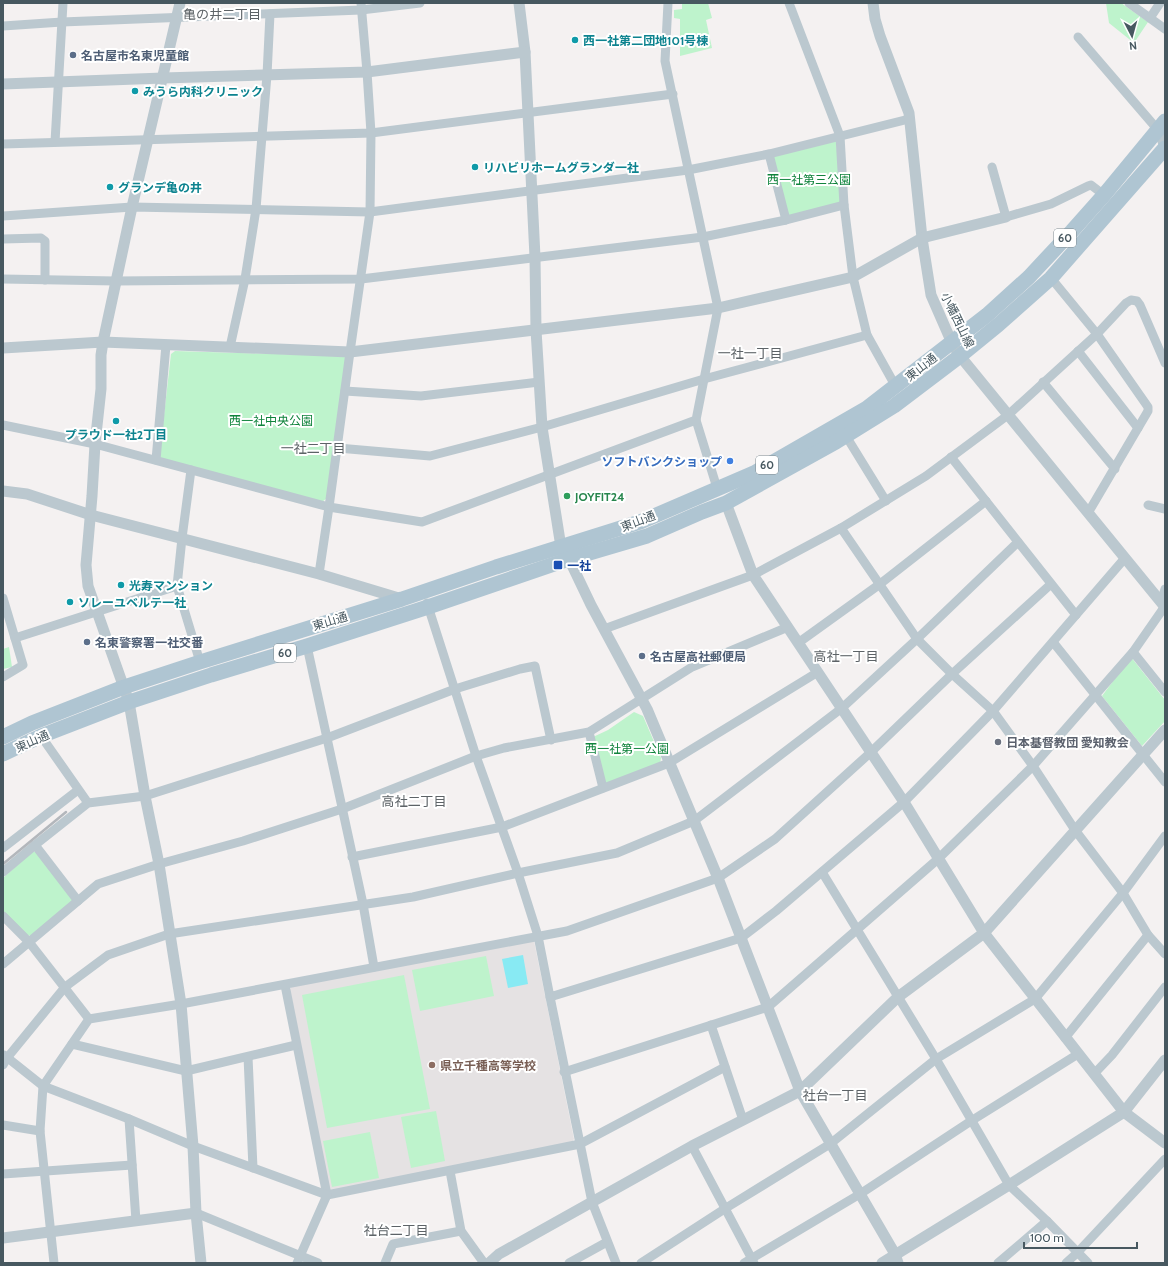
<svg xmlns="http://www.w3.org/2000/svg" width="1168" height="1266" font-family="Cabin,'Noto Sans JP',sans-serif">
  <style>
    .education { fill: #e5e2e3 }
    .green { fill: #bef3cc }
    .water { fill: #88eaf3 }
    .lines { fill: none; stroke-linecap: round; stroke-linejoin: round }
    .minor { stroke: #bbc8cf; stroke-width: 9 }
    .tertiary { stroke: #bbc8cf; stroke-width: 11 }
    .primary { stroke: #afc5d2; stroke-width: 15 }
    .rail { stroke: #b3b7bc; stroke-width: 2.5 }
    .culture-dot { fill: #0f9aa8; stroke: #fff; stroke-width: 1.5 }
    .service-dot { fill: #5c6f8a; stroke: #fff; stroke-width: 1.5 }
    .shop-dot { fill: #3f7fe0; stroke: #fff; stroke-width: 1.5 }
    .leisure-dot { fill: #2e9e5b; stroke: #fff; stroke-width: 1.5 }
    .transit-dot { fill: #1a4fb4; stroke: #fff; stroke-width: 1.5 }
    .worship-dot { fill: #6b7280; stroke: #fff; stroke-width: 1.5 }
    .education-dot { fill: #8d6e63; stroke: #fff; stroke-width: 1.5 }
    .labels { text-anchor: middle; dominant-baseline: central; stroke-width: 4; stroke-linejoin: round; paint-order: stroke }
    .shield { fill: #fff; stroke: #7e8a90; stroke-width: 1 }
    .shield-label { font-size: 11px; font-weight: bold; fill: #475860 }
    .culture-label { font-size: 12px; font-weight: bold; fill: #0d838f; stroke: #fff; text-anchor: start }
    .service-label { font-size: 12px; font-weight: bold; fill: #4e5e75; stroke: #fff; text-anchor: start }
    .park-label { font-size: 12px; fill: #10833c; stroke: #fff }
    .street-label { font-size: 12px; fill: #475860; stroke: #fff }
    .shop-label { font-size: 12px; font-weight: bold; fill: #366cbe; stroke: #fff; text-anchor: end }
    .leisure-label { font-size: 12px; font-weight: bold; fill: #27864d; stroke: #fff; text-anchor: start }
    .transit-label { font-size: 12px; font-weight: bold; fill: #164399; stroke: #fff; text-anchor: start }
    .worship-label { font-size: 12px; font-weight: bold; fill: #5b616d; stroke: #fff; text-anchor: start }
    .education-label { font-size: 12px; font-weight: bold; fill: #785e54; stroke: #fff; text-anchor: start }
    .neighbourhood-label { font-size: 13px; fill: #5d6367; stroke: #fff }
  </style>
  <rect width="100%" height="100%" fill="#f4f1f1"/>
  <path class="education" d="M 534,941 L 574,1139 L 572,1142 L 333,1192 L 329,1189 L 290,990 L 291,987 Z"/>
  <g class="green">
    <path d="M 682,3 L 708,3 L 712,18 L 706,20 L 712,48 L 680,56 L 680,19 L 674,18 L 674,10 L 682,9 Z"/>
    <path d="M 1106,3 L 1121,3 L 1148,22 L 1134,43 L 1109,23 Z"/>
    <path d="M 836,140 L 842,202 L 791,216 L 787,214 L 773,158 L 775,155 Z"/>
    <path d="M 175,351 L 344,356 L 346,359 L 327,498 L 322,502 L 159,459 L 171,354 Z"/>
    <path d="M 9,647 L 12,667 L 3,669 L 3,649 Z"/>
    <path d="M 1131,657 L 1165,700 L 1165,721 L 1142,746 L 1102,696 Z"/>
    <path d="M 634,712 L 643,716 L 661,758 L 660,764 L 606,784 L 593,737 L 608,730 Z"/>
    <path d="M 32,852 L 36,852 L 73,900 L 31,936 L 27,935 L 3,912 L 3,878 Z"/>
    <path d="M 486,956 L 494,996 L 420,1011 L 412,970 Z"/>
    <path d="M 404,975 L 430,1109 L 327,1128 L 302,995 Z"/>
    <path d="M 436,1111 L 445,1161 L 411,1168 L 401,1117 Z"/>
    <path d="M 370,1132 L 379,1178 L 332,1187 L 323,1141 Z"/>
  </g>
  <path class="water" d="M 523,955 L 528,984 L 508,988 L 502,959 Z"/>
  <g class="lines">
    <g class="minor">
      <path d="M 789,3 L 840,136 L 844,205 L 853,277 L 867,335 L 896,387"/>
      <path d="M 1129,3 L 1165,29"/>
      <path d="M 1150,18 L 1160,3"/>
      <path d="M 3,26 L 62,22 L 361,10 L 420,3"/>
      <path d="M 1078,37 L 1158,130 L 1165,150"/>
      <path d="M 55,142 L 63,3"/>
      <path d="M 3,144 L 371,133 L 673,94"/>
      <path d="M 769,154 L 786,220"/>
      <path d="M 992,167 L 1006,217 L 1051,204 L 1088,186 L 1091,185 L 1104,195"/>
      <path d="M 3,216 L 132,207 L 370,212 L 688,170 L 769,154 L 909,119"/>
      <path d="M 3,239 L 41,238 L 45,241 L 45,280"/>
      <path d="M 1051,278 L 1097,334 L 1148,407 L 1148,411 L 1088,513"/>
      <path d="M 3,279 L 116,281 L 361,279 L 703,237 L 786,220 L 844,205"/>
      <path d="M 230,347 L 245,279 L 256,209 L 267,75 L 270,14"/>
      <path d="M 1078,351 L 1138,428"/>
      <path d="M 1043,382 L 1115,469"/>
      <path d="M 345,391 L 421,396 L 539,382"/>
      <path d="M 696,420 L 717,488"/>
      <path d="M 3,425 L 95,444 L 329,507 L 422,522 L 696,420 L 718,308 L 665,61 L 668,3"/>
      <path d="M 846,436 L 886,501"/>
      <path d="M 338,448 L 430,456 L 542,427 L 704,379 L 867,335"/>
      <path d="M 951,457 L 1076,615"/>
      <path d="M 156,460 L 166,345"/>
      <path d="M 191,470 L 182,538 L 177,586 L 200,662"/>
      <path d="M 1148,505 L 1165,509"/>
      <path d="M 841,528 L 917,639 L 952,674 L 993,711 L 1033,766 L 1075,830 L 1123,893 L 1148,935 L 1165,954"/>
      <path d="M 319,574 L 329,507 L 350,352 L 370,212 L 371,133 L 367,72 L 361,3"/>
      <path d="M 3,598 L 23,665 L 3,677"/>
      <path d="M 1161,602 L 1165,589"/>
      <path d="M 427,603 L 476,756 L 518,873 L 538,936 L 550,997 L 741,938 L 776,911 L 904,802 L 993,711 L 1125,558"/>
      <path d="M 604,629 L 753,575 L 841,528 L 926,476 L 1008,415 L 1097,334 L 1126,303 L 1131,300 L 1137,301 L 1140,305 L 1165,363"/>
      <path d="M 15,638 L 177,586"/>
      <path d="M 1053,642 L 1165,782"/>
      <path d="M 798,643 L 880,584 L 986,501"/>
      <path d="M 307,646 L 363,904 L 374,967"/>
      <path d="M 1133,652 L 1165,692"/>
      <path d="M 589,732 L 603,788"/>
      <path d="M 41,736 L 88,803"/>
      <path d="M 35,845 L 78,901"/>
      <path d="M 3,848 L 78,790"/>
      <path d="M 352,857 L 502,827 L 669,763 L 818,672"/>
      <path d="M 3,872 L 35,845 L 88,803 L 145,796 L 327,738 L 455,689 L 520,669 L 535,666 L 551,740"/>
      <path d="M 822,872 L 936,1059 L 1009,1185 L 1047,1221 L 1088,1263"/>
      <path d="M 3,916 L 29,942 L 89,1019"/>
      <path d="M 3,964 L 98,884 L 159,864 L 243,841 L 342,809 L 476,756 L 504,748 L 589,732 L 692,667 L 788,627"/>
      <path d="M 285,985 L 327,1195 L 580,1144 L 725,1067"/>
      <path d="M 550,997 L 592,1202 L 616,1263"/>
      <path d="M 711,1025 L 743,1120"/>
      <path d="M 1065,1038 L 1148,935"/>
      <path d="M 72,1044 L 186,1071 L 296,1045"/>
      <path d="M 4,1055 L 43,1086 L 129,1119 L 193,1146 L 327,1195 L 297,1263"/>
      <path d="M 248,1057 L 253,1168"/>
      <path d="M 3,1065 L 7,1058 L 65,987 L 108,955 L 169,934 L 413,897 L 518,873 L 617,853 L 694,821 L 842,708 L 917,639 L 1018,542"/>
      <path d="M 564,1072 L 768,1007 L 938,859 L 1033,766 L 1133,652 L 1165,606"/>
      <path d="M 1094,1074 L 1112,1055 L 1165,987"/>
      <path d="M 129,1119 L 136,1221"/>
      <path d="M 3,1125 L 40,1131"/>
      <path d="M 692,1146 L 754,1263"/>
      <path d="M 450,1171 L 461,1231 L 484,1263"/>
      <path d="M 3,1174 L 132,1165"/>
      <path d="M 196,1213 L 318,1263"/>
      <path d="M 54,1263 L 40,1131 L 43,1086 L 89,1019 L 181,1004 L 567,931 L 718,878 L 775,839 L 870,753 L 952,674 L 1051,584"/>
      <path d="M 385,1263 L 393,1244 L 461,1231"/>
      <path d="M 569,1263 L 607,1242"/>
      <path d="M 641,1263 L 726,1208 L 830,1144 L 936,1059 L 1035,999 L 1123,893 L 1165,836"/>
      <path d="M 744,1263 L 860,1194 L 971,1121 L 1078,1054"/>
      <path d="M 998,1263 L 1047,1221"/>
      <path d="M 1066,1263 L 1077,1253 L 1165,1159"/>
    </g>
    <g class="tertiary">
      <path d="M 180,3 L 132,207 L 103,342 L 101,355 L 101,389 L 95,444 L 92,496 L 86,565 L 88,586 L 129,702 L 145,796 L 159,864 L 181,1004 L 193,1146 L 196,1213 L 201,1263"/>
      <path d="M 519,3 L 525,52 L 535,257 L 536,330 L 542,427 L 561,547 L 569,559 L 591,605 L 647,709 L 718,878 L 800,1091 L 895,1254 L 898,1263"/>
      <path d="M 873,3 L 875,19 L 880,36 L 909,113 L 922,238 L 931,295 L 952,343 L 960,356 L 1165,607"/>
      <path d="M 3,84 L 163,78 L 367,72 L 525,52"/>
      <path d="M 3,348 L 103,342 L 350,352 L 718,308 L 853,277 L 922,238 L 1006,217"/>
      <path d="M 3,491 L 27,494 L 91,515 L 319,574 L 402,599"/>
      <path d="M 726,503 L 753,575 L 904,802 L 984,933 L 1124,1112 L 1165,1143"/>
      <path d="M 3,1238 L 196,1213"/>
      <path d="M 489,1263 L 499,1254 L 692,1146 L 800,1091 L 898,997 L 984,933 L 1165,730"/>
      <path d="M 882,1263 L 1009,1185 L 1124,1112 L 1165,1060"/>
    </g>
    <g class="primary">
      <path d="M 3,737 L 32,723 L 124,687 L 200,662 L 402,599 L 496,567 L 640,522 L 754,473 L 867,408 L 987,315 L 1029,277 L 1072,231 L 1104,195 L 1165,121"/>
      <path d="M 3,754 L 41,736 L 129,702 L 211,675 L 307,646 L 428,607 L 569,559 L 647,536 L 702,512 L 726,503 L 836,442 L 894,406 L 960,356 L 998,325 L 1051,278 L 1165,148"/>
    </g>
    <path class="rail" d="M 3,864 L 66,812"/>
  </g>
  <g class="culture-dot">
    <circle cx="575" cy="40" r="4"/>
    <circle cx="135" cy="91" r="4"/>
    <circle cx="475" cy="167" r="4"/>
    <circle cx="110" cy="187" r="4"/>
    <circle cx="116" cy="421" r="4"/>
    <circle cx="121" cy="585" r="4"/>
    <circle cx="70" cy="602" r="4"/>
  </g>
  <g class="service-dot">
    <circle cx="73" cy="55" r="4"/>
    <circle cx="87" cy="642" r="4"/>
    <circle cx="642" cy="656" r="4"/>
  </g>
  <circle class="shop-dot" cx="730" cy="461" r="4"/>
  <circle class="leisure-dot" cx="567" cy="496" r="4"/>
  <rect class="transit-dot" x="553" y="560" width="10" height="10" rx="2"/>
  <circle class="worship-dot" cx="998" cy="742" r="4"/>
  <circle class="education-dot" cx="432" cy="1065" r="4"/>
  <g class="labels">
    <g class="shield">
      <rect x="1054" y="229" width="22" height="18" rx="3"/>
      <rect x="756" y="456" width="22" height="18" rx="3"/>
      <rect x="274" y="644" width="22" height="18" rx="3"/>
    </g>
    <g class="shield-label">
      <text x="1065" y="238">60</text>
      <text x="767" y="465">60</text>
      <text x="285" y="653">60</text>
    </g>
    <g class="culture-label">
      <text x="583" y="40">西一社第二団地101号棟</text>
      <text x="143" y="91">みうら内科クリニック</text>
      <text x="483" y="167">リハビリホームグランダ一社</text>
      <text x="118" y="187">グランデ亀の井</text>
      <text x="116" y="434" text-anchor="middle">プラウド一社2丁目</text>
      <text x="129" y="585">光寿マンション</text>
      <text x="78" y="602">ソレーユベルテ一社</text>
    </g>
    <g class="service-label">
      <text x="81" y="55">名古屋市名東児童館</text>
      <text x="95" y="642">名東警察署一社交番</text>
      <text x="650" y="656">名古屋高社郵便局</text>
    </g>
    <g class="park-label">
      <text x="809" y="179">西一社第三公園</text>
      <text x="271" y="420">西一社中央公園</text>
      <text x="627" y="748">西一社第一公園</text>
    </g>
    <g class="street-label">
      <text transform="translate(958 320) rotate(64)">小幡西山線</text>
      <text transform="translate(921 367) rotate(-38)">東山通</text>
      <text transform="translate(638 521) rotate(-21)">東山通</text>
      <text transform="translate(330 621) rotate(-17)">東山通</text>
      <text transform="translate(32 741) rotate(-24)">東山通</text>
    </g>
    <g class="shop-label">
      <text x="722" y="461">ソフトバンクショップ</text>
    </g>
    <g class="leisure-label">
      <text x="575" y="496">JOYFIT24</text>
    </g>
    <g class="transit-label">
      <text x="567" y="565">一社</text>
    </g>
    <g class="worship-label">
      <text x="1006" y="742">日本基督教団 愛知教会</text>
    </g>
    <g class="education-label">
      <text x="440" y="1065">県立千種高等学校</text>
    </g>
    <g class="neighbourhood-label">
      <text x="222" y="14">亀の井二丁目</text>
      <text x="750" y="353">一社一丁目</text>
      <text x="313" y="448">一社二丁目</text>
      <text x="846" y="656">高社一丁目</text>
      <text x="414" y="801">高社二丁目</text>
      <text x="835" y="1095">社台一丁目</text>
      <text x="396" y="1230">社台二丁目</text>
    </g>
  </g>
  <rect width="1168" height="1266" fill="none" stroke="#475860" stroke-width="8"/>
  <g transform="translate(1132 36) rotate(174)" stroke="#ffffff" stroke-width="3" paint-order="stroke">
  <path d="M0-3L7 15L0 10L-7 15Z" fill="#475860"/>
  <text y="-6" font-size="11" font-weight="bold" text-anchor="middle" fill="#475860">N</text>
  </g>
  <path d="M1024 1242v6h113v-6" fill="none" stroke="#475860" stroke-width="2"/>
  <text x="1030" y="1242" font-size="12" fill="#475860" stroke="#ffffff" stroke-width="3" paint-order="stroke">100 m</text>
</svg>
